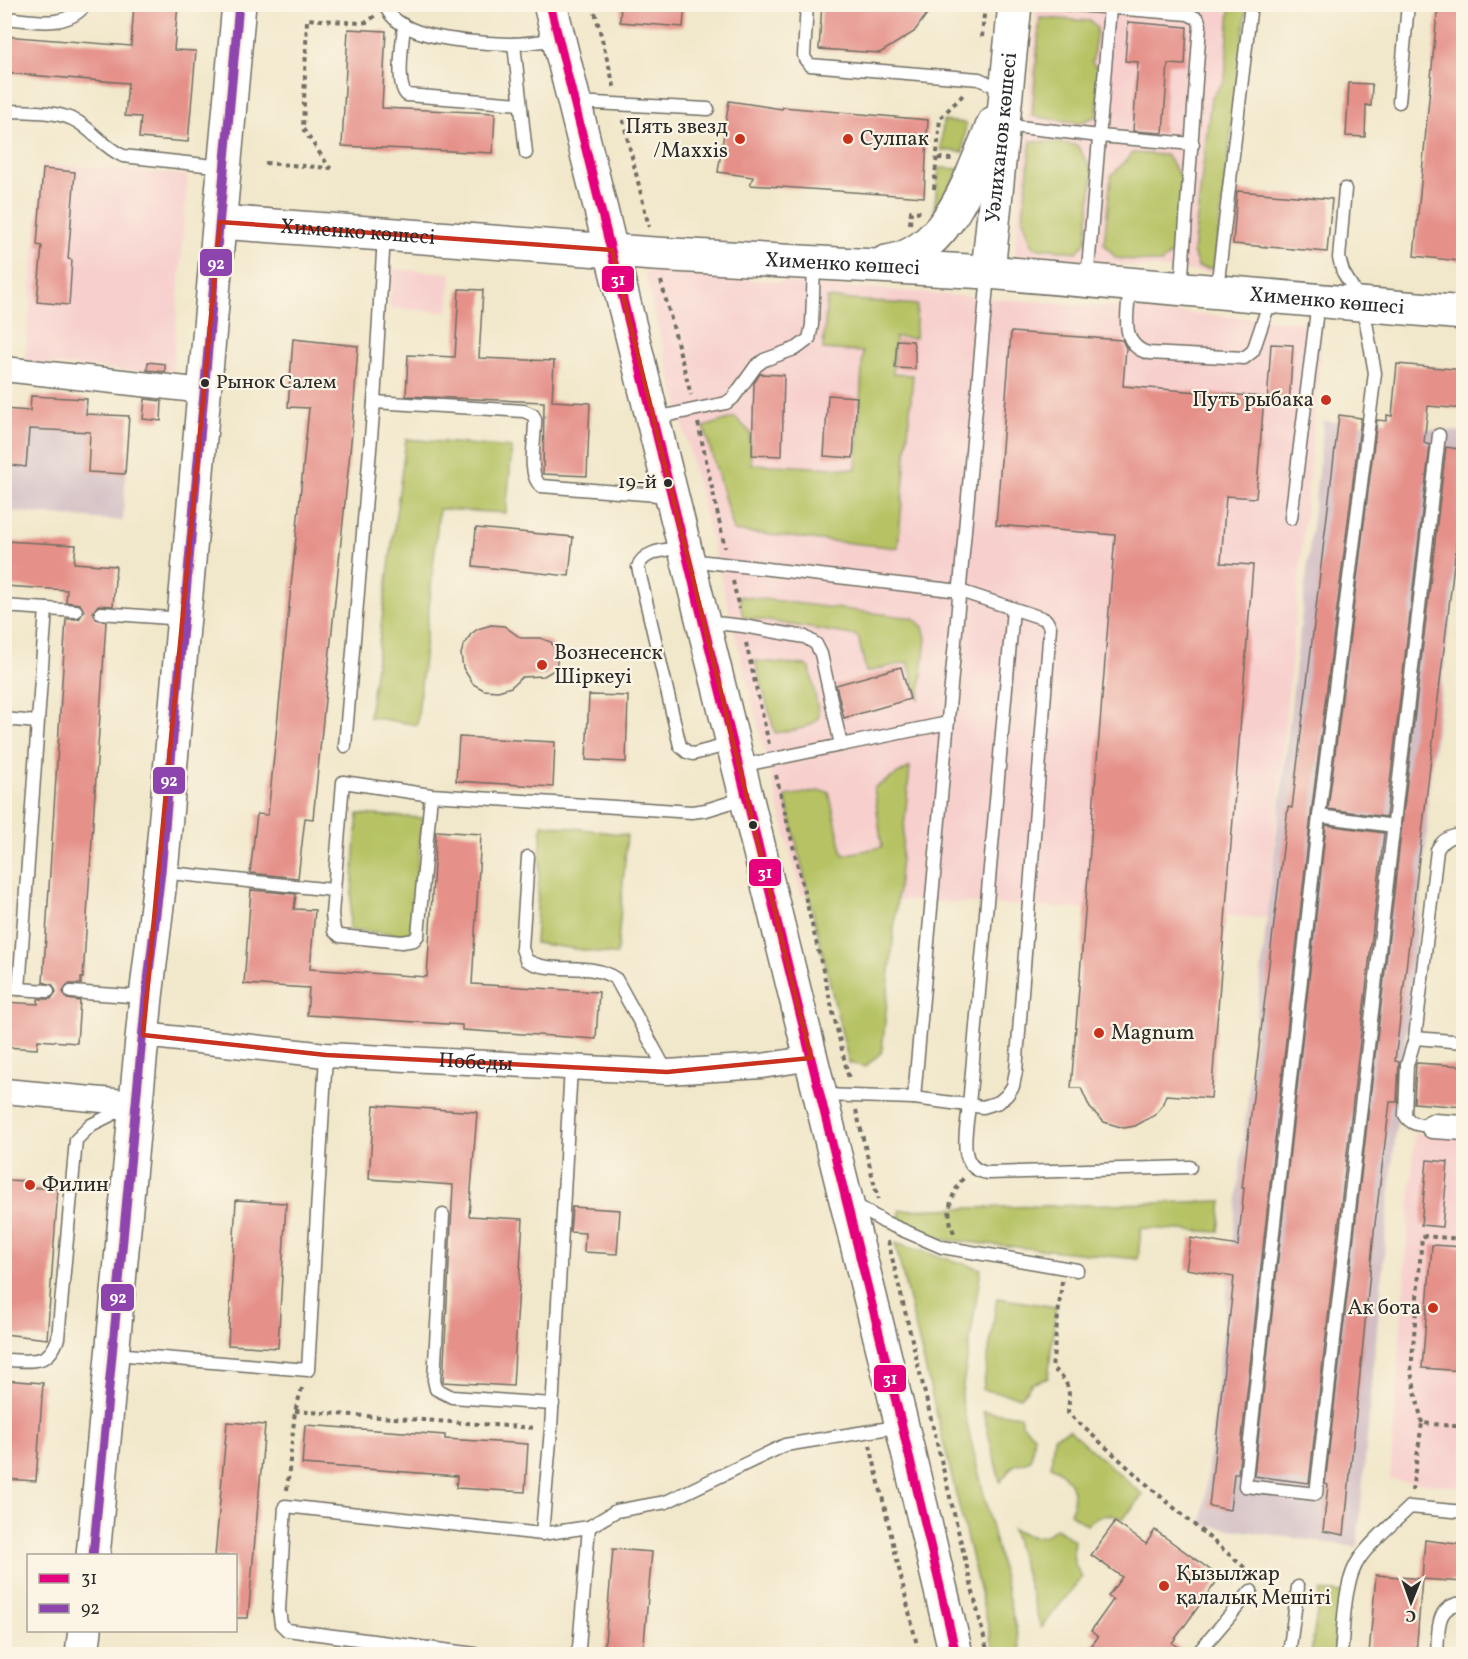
<svg xmlns="http://www.w3.org/2000/svg" width="1468" height="1659" font-family="Vollkorn,serif">
  <style>
    .built { fill: #f7d0ce }
    .industrial { fill: #d2bec4 }
    .green { fill: #b6c264; stroke: #707648; stroke-width: 1.5 }
    .building { fill: #e5918a }
    .lines { fill: none; stroke-linecap: round; stroke-linejoin: round }
    .lane-casing { stroke: #706d63; stroke-width: 15 }
    .street-casing { stroke: #706d63; stroke-width: 27 }
    .secondary-casing { stroke: #706d63; stroke-width: 36 }
    .path { stroke: #706d63; stroke-width: 4; stroke-dasharray: 4.5 4.5; stroke-linecap: butt }
    .lane { stroke: #fff; stroke-width: 12 }
    .street { stroke: #fff; stroke-width: 24 }
    .secondary { stroke: #fff; stroke-width: 33 }
    .bus-1-casing { stroke: #fcf5e5; stroke-width: 14 }
    .bus-2-casing { stroke: #fcf5e5; stroke-width: 14 }
    .bus-1 { stroke: #e5007d; stroke-width: 9 }
    .bus-2 { stroke: #8e44ad; stroke-width: 9 }
    .marked { fill: none; stroke: #c8321e; stroke-width: 4.5; stroke-linejoin: round }
    .poi-dot { fill: #c8321e; stroke: #fcf5e5; stroke-width: 2 }
    .bus-dot { fill: #2b2b2b; stroke: #fcf5e5; stroke-width: 2 }
    .labels { text-anchor: middle; dominant-baseline: central; stroke-width: 4.5; stroke-linejoin: round; paint-order: stroke }
    .bus-label { font-size: 20px; fill: #2b2b2b; stroke: #fcf5e5; text-anchor: start }
    .poi-label { font-size: 21px; fill: #2b2b2b; stroke: #fcf5e5; text-anchor: start }
    .street-label { font-size: 21px; fill: #2b2b2b; stroke: #fcf5e5 }
    .line-badge { stroke: #fcf5e5; stroke-width: 2 }
    .badge-label { font-size: 16px; text-anchor: middle; font-weight: bold; fill: #fff }
  </style>
  <rect width="100%" height="100%" fill="#fcf5e5"/>
  <filter id="ink" filterUnits="userSpaceOnUse"><feTurbulence type="fractalNoise" baseFrequency=".0167" numOctaves="2"/><feDisplacementMap in="SourceGraphic" scale="12" xChannelSelector="R" yChannelSelector="G"/><feConvolveMatrix kernelMatrix="1 2 1 2 8 2 1 2 1" color-interpolation-filters="sRGB"/></filter>
  <filter id="wash" filterUnits="userSpaceOnUse"><feTurbulence type="fractalNoise" baseFrequency=".008" numOctaves="4" result="noise"/><feDisplacementMap in="SourceGraphic" scale="24" xChannelSelector="R" yChannelSelector="G"/><feGaussianBlur stdDeviation="1.35" result="paint"/><feColorMatrix in="noise" values="0 0 0 0 0 0 0 0 0 0 0 0 0 0 0 0 0 1.4 0 .05"/><feComposite in="paint" operator="in"/></filter>
  <g filter="url(#wash)">
    <rect width="100%" height="100%" fill="#f1e7ca"/>
    <g class="built">
      <path d="M 1037,5 L 1247,5 L 1213,273 L 1015,255 Z"/>
      <path d="M 42,164 L 188,175 L 172,374 L 25,362 Z"/>
      <path d="M 392,269 L 451,273 L 448,312 L 389,308 Z"/>
      <path d="M 644,271 L 1323,324 L 1267,918 L 801,895 Z"/>
      <path d="M 1415,1133 L 1463,1137 L 1463,1487 L 1390,1480 Z"/>
    </g>
    <g class="industrial">
      <path d="M 31,396 L 87,399 L 91,414 L 129,416 L 123,521 L 5,511 L 4,409 L 29,411 Z"/>
      <path d="M 1324,421 L 1463,432 L 1463,514 L 1428,796 L 1427,837 L 1391,1178 L 1357,1547 L 1202,1525 L 1267,918 Z"/>
    </g>
    <g class="green">
      <path d="M 1193,5 L 1247,5 L 1214,269 L 1198,267 L 1193,252 L 1211,98 L 1225,80 L 1230,8 Z"/>
      <path d="M 1040,18 L 1091,21 L 1097,29 L 1092,63 L 1100,70 L 1097,116 L 1079,123 L 1032,116 Z"/>
      <path d="M 943,121 L 966,123 L 963,152 L 941,150 Z"/>
      <path d="M 1031,141 L 1077,145 L 1093,173 L 1086,241 L 1077,252 L 1033,247 L 1023,219 Z"/>
      <path d="M 1133,153 L 1166,155 L 1182,179 L 1174,251 L 1161,263 L 1116,258 L 1104,244 L 1111,176 Z"/>
      <path d="M 939,168 L 961,169 L 934,211 Z"/>
      <path d="M 827,298 L 917,305 L 915,338 L 895,337 L 893,374 L 913,375 L 898,548 L 734,531 L 704,427 L 735,417 L 750,432 L 751,464 L 856,469 L 863,352 L 823,349 Z"/>
      <path d="M 406,439 L 512,448 L 506,513 L 439,509 L 417,725 L 369,717 Z"/>
      <path d="M 739,596 L 913,618 L 923,627 L 926,638 L 919,700 L 908,662 L 866,672 L 858,636 L 743,617 Z"/>
      <path d="M 755,661 L 805,665 L 810,668 L 819,716 C 810,731 791,730 775,733 Z"/>
      <path d="M 910,767 L 882,1052 L 865,1067 L 849,1063 L 785,796 L 819,791 L 829,792 L 843,855 L 882,847 L 874,788 Z"/>
      <path d="M 358,814 L 423,818 L 410,935 L 349,930 Z"/>
      <path d="M 542,824 L 627,835 L 617,955 L 535,943 Z"/>
      <path d="M 1222,1201 L 1219,1232 L 1141,1228 L 1138,1259 L 936,1239 L 899,1223 L 900,1210 Z"/>
      <path d="M 895,1243 L 981,1269 L 961,1399 L 1022,1654 L 995,1654 Z"/>
      <path d="M 997,1298 L 1056,1307 L 1048,1378 L 1031,1384 L 1021,1397 L 983,1390 Z"/>
      <path d="M 983,1411 L 1020,1416 L 1022,1424 L 1034,1435 L 1031,1460 L 1013,1466 L 1000,1482 Z"/>
      <path d="M 1069,1430 L 1143,1495 L 1123,1519 C 1108,1512 1099,1513 1087,1525 L 1070,1513 C 1079,1493 1070,1475 1051,1466 L 1054,1437 Z"/>
      <path d="M 1057,1528 L 1074,1541 C 1071,1555 1074,1566 1082,1577 L 1041,1628 L 1012,1529 C 1029,1538 1041,1541 1057,1528 Z"/>
      <path d="M 1320,1591 L 1342,1593 L 1335,1654 L 1311,1654 Z"/>
    </g>
    <g id="blocks">
      <g class="building">
        <path d="M 134,4 L 178,4 L 174,50 L 196,51 L 188,142 L 139,138 L 141,117 L 125,116 L 128,83 L 4,73 L 4,36 L 131,46 Z"/>
        <path d="M 621,4 L 685,4 L 683,27 L 620,22 Z"/>
        <path d="M 822,4 L 934,4 L 914,32 L 880,53 L 819,49 Z"/>
        <path d="M 1438,4 L 1464,4 L 1464,216 L 1459,261 L 1414,256 Z"/>
        <path d="M 1128,22 L 1187,27 L 1185,65 L 1168,64 L 1163,133 L 1133,131 L 1138,62 L 1125,61 Z"/>
        <path d="M 348,29 L 386,31 L 382,108 L 495,113 L 493,153 L 342,146 Z"/>
        <path d="M 1349,83 L 1372,84 L 1371,106 L 1366,105 L 1365,137 L 1346,136 Z"/>
        <path d="M 729,101 L 782,109 L 783,107 L 928,120 L 924,197 L 750,185 L 753,177 L 718,172 Z"/>
        <path d="M 43,169 L 75,172 L 68,259 L 72,260 L 69,305 L 37,302 L 42,246 L 37,245 Z"/>
        <path d="M 1237,191 L 1332,199 L 1327,252 L 1233,244 Z"/>
        <path d="M 459,289 L 483,290 L 479,358 L 554,361 L 552,401 L 590,403 L 587,476 L 543,474 L 544,402 L 406,396 L 408,355 L 455,357 Z"/>
        <path d="M 1011,332 L 1122,340 L 1126,348 L 1123,386 L 1264,397 L 1256,498 L 1226,496 L 1221,563 L 1253,565 L 1211,1098 L 1166,1095 L 1162,1106 L 1155,1115 L 1135,1126 L 1124,1128 L 1104,1122 L 1090,1108 L 1081,1088 L 1071,1088 L 1115,535 L 996,525 Z"/>
        <path d="M 293,339 L 358,346 L 352,432 L 313,819 L 305,818 L 298,878 L 250,873 L 257,814 L 268,815 L 309,408 L 288,407 Z"/>
        <path d="M 897,340 L 913,341 L 915,352 L 915,369 L 895,368 Z"/>
        <path d="M 1271,344 L 1293,345 L 1289,406 L 1267,404 Z"/>
        <path d="M 148,362 L 165,364 L 165,372 L 147,370 Z"/>
        <path d="M 1397,364 L 1464,370 L 1464,409 L 1428,406 L 1424,443 L 1430,445 L 1386,817 L 1328,809 L 1377,420 L 1387,421 L 1387,415 L 1392,416 Z"/>
        <path d="M 760,374 L 784,375 L 782,456 L 752,455 L 754,383 Z"/>
        <path d="M 828,395 L 857,397 L 853,458 L 824,456 Z"/>
        <path d="M 31,396 L 87,399 L 86,414 L 129,416 L 125,474 L 88,472 L 90,432 L 29,429 L 26,467 L 4,464 L 4,409 L 30,411 Z"/>
        <path d="M 145,399 L 162,401 L 161,421 L 143,419 Z"/>
        <path d="M 1339,415 L 1361,418 L 1311,815 L 1238,1474 L 1234,1474 L 1230,1510 L 1209,1506 L 1234,1277 L 1186,1269 L 1191,1238 L 1238,1246 L 1244,1188 L 1242,1188 L 1288,807 L 1292,808 Z"/>
        <path d="M 1446,447 L 1464,450 L 1464,480 L 1395,1061 L 1399,1062 L 1397,1102 L 1390,1102 L 1374,1232 L 1344,1535 L 1323,1531 L 1328,1485 L 1325,1484 Z"/>
        <path d="M 476,528 L 573,537 L 569,576 L 473,566 Z"/>
        <path d="M 4,541 L 76,545 L 74,563 L 116,566 L 113,606 L 98,605 L 93,612 L 96,619 L 106,622 L 83,978 L 81,978 L 81,984 L 68,984 L 63,992 L 67,999 L 80,1001 L 77,1043 L 38,1040 L 37,1049 L 4,1047 L 4,1002 L 38,1004 L 38,999 L 51,999 L 56,992 L 53,985 L 43,982 L 66,619 L 79,619 L 84,611 L 80,604 L 66,602 L 67,590 L 4,586 Z"/>
        <path d="M 491,625 L 504,626 L 521,638 L 540,638 L 551,642 L 558,654 L 557,663 L 554,670 L 544,676 L 522,677 L 511,687 L 498,691 L 484,690 L 473,684 L 463,668 L 461,654 L 463,647 L 471,634 L 478,629 Z"/>
        <path d="M 901,667 L 910,699 L 844,718 L 836,685 Z"/>
        <path d="M 589,695 L 628,696 L 626,762 L 586,760 Z"/>
        <path d="M 459,737 L 555,742 L 553,787 L 456,781 Z"/>
        <path d="M 1326,825 L 1384,833 L 1309,1483 L 1254,1476 Z"/>
        <path d="M 436,831 L 481,834 L 472,984 L 599,992 L 596,1039 L 462,1030 L 462,1025 L 307,1015 L 309,988 L 244,984 L 251,890 L 296,894 L 294,909 L 315,910 L 310,969 L 427,977 Z"/>
        <path d="M 1416,1063 L 1464,1066 L 1464,1107 L 1414,1103 Z"/>
        <path d="M 374,1105 L 477,1112 L 469,1216 L 523,1219 L 513,1386 L 443,1382 L 453,1185 L 369,1179 Z"/>
        <path d="M 1427,1160 L 1448,1162 L 1442,1227 L 1421,1225 Z"/>
        <path d="M 4,1180 L 30,1181 L 30,1187 L 58,1189 L 47,1339 L 4,1334 Z"/>
        <path d="M 236,1200 L 286,1203 L 278,1348 L 228,1345 Z"/>
        <path d="M 572,1207 L 620,1210 L 617,1254 L 584,1252 L 585,1233 L 570,1232 Z"/>
        <path d="M 1432,1245 L 1464,1247 L 1464,1371 L 1422,1368 Z"/>
        <path d="M 4,1380 L 43,1383 L 36,1481 L 4,1479 Z"/>
        <path d="M 227,1422 L 265,1425 L 248,1618 L 236,1618 L 236,1556 L 215,1556 Z"/>
        <path d="M 305,1425 L 445,1435 L 445,1439 L 528,1444 L 525,1492 L 456,1488 L 457,1476 L 302,1464 Z"/>
        <path d="M 1115,1522 L 1146,1544 L 1155,1530 L 1220,1577 L 1172,1643 L 1188,1654 L 1085,1654 L 1098,1637 L 1091,1631 L 1113,1600 L 1108,1596 L 1122,1577 L 1091,1555 Z"/>
        <path d="M 1425,1540 L 1464,1545 L 1464,1582 L 1422,1579 Z"/>
        <path d="M 613,1549 L 652,1552 L 643,1654 L 604,1654 Z"/>
        <path d="M 1376,1575 L 1422,1579 L 1416,1654 L 1369,1654 Z"/>
      </g>
    </g>
  </g>
  <g filter="url(#ink)">
    <use href="#blocks" fill-opacity="0" stroke="#706d63" stroke-width="1.5"/>
    <g class="lines">
      <g class="lane-casing">
        <g id="lane">
          <path d="M 385,4 C 395,41 480,43 511,44 C 527,44 543,41 558,39"/>
          <path d="M 807,4 L 804,55 L 805,59 L 810,65 L 979,79 L 1005,91"/>
          <path d="M 1065,4 L 1188,14 L 1198,19 L 1200,25 L 1181,288"/>
          <path d="M 4,18 C 33,20 66,30 86,4"/>
          <path d="M 404,25 C 403,41 395,85 407,95 L 520,104"/>
          <path d="M 514,44 L 526,153"/>
          <path d="M 576,102 L 708,109"/>
          <path d="M 1399,102 L 1408,4"/>
          <path d="M 4,111 C 27,112 58,110 78,122 C 94,132 105,148 123,156 L 223,167"/>
          <path d="M 1003,125 L 1100,136 L 1193,144"/>
          <path d="M 1345,189 L 1339,258 L 1343,272 L 1363,305 L 1375,373 L 1319,816 L 1245,1486 L 1316,1494 L 1439,435"/>
          <path d="M 1087,281 L 1110,8"/>
          <path d="M 1130,287 C 1128,309 1118,346 1149,353 L 1244,358 L 1253,351 L 1271,298"/>
          <path d="M 1217,289 L 1251,4"/>
          <path d="M 374,402 L 524,411 L 533,415 L 535,419 C 536,437 526,474 541,486 L 670,496"/>
          <path d="M 655,418 L 726,403 L 733,398 L 756,366 L 764,360 L 797,348 L 809,339 L 812,325 L 814,265"/>
          <path d="M 1291,518 L 1318,302"/>
          <path d="M 683,547 C 669,550 643,550 638,567 L 680,746 L 687,752 L 693,754 L 731,744"/>
          <path d="M 689,560 L 960,591 L 1042,618 L 1046,620 L 1050,627 L 1016,1071 L 1013,1086 L 1007,1095 L 999,1102 L 983,1107 L 914,1098 L 822,1095"/>
          <path d="M 4,606 L 76,611"/>
          <path d="M 1013,609 L 969,1105 C 967,1130 955,1169 988,1173 L 1190,1167"/>
          <path d="M 101,613 L 183,619"/>
          <path d="M 706,622 L 743,626 L 805,637 L 816,644 L 821,654 L 841,745 L 740,766"/>
          <path d="M 4,719 L 37,722"/>
          <path d="M 841,745 L 948,723"/>
          <path d="M 345,746 L 374,402 L 384,236"/>
          <path d="M 431,795 L 418,935 L 414,940 L 402,942 L 340,936 L 334,931 L 332,914 L 343,782 L 431,795 L 692,812 L 706,810 L 745,798"/>
          <path d="M 1319,816 L 1394,826"/>
          <path d="M 528,857 L 522,948 L 526,960 C 553,976 590,960 616,979 L 667,1072"/>
          <path d="M 161,872 L 333,890"/>
          <path d="M 4,988 L 48,991"/>
          <path d="M 19,989 L 46,609"/>
          <path d="M 71,992 L 145,997"/>
          <path d="M 1415,1038 L 1437,850 C 1443,839 1451,835 1464,835"/>
          <path d="M 914,1098 L 988,274"/>
          <path d="M 1433,1126 C 1422,1125 1411,1126 1405,1115 L 1407,1065 L 1415,1038 L 1464,1042"/>
          <path d="M 854,1204 L 884,1222 L 942,1247 L 1077,1270"/>
          <path d="M 443,1215 L 434,1380 L 436,1389 L 452,1397 L 553,1404"/>
          <path d="M 115,1354 L 308,1370 L 326,1055"/>
          <path d="M 4,1360 C 30,1360 49,1367 58,1338 L 76,1140 L 91,1125 L 129,1106"/>
          <path d="M 589,1527 L 616,1511 L 666,1502 L 785,1445 L 902,1426"/>
          <path d="M 542,1534 L 551,1429 L 571,1067"/>
          <path d="M 475,1654 L 287,1630 L 281,1624 L 279,1610 L 285,1506 L 542,1534 L 589,1527 L 579,1648 L 576,1654"/>
          <path d="M 1197,1654 L 1251,1591"/>
          <path d="M 1289,1654 L 1298,1587"/>
          <path d="M 1341,1654 C 1344,1627 1343,1581 1360,1558 C 1373,1539 1394,1523 1410,1507 L 1464,1512"/>
          <path d="M 1437,1654 C 1439,1631 1434,1605 1464,1603"/>
        </g>
      </g>
      <g class="street-casing">
        <g id="street">
          <path d="M 4,369 L 205,391"/>
          <path id="s1" d="M 143,1035 L 326,1055 L 667,1072 L 762,1066 L 811,1058"/>
          <path d="M 4,1091 L 136,1103"/>
          <path d="M 1433,1126 L 1464,1128"/>
        </g>
      </g>
      <g class="secondary-casing">
        <g id="secondary">
          <path d="M 550,4 L 902,1426 L 956,1654"/>
          <path id="s2" d="M 220,222 L 654,254 L 988,272 L 1464,313"/>
          <path d="M 886,262 C 949,254 972,173 994,123"/>
          <path id="s3" d="M 988,272 L 1015,4"/>
          <path d="M 93,1556 L 146,997 L 161,872 L 239,4"/>
          <path d="M 82,1654 L 85,1630"/>
        </g>
      </g>
      <g class="path">
        <path d="M 593,4 L 615,90"/>
        <path d="M 982,37 L 985,4"/>
        <path d="M 623,120 L 649,227"/>
        <path d="M 938,158 L 952,159"/>
        <path d="M 265,163 L 330,168 L 303,129 L 307,19 L 360,23 L 367,22 L 375,16"/>
        <path d="M 934,189 L 940,118 L 963,95"/>
        <path d="M 910,224 L 911,211 L 921,212"/>
        <path d="M 661,281 L 691,395"/>
        <path d="M 698,423 L 725,548"/>
        <path d="M 733,581 L 739,609"/>
        <path d="M 746,643 L 769,744"/>
        <path d="M 776,775 L 849,1079"/>
        <path d="M 856,1110 L 878,1199"/>
        <path d="M 954,1233 C 945,1212 950,1196 964,1177"/>
        <path d="M 888,1241 L 988,1654"/>
        <path d="M 1062,1281 L 1052,1368 C 1071,1383 1070,1391 1068,1413 L 1152,1489 L 1245,1568 L 1247,1577"/>
        <path d="M 295,1411 L 536,1428"/>
        <path d="M 1422,1423 L 1411,1372 L 1422,1236 L 1464,1239"/>
        <path d="M 870,1445 L 919,1654"/>
        <path d="M 287,1490 L 295,1411 L 303,1385"/>
        <path d="M 1412,1491 L 1422,1423 L 1464,1427"/>
      </g>
      <use href="#lane" class="lane"/>
      <use href="#street" class="street"/>
      <use href="#secondary" class="secondary"/>
      <g class="bus-1-casing">
        <path id="bus-1" d="M 550,4 L 902,1426 L 956,1654"/>
      </g>
      <g class="bus-2-casing">
        <path id="bus-2" d="M 93,1556 L 146,997 L 161,872 L 239,4"/>
      </g>
      <use href="#bus-1" class="bus-1"/>
      <use href="#bus-2" class="bus-2"/>
    </g>
  </g>
  <path class="marked" d="M 220,222 L 612,250 L 811,1058 L 667,1072 L 326,1055 L 143,1035 Z"/>
  <g class="poi-dot">
    <circle cx="740" cy="139" r="6"/>
    <circle cx="848" cy="139" r="6"/>
    <circle cx="1326" cy="400" r="6"/>
    <circle cx="542" cy="665" r="6"/>
    <circle cx="1099" cy="1033" r="6"/>
    <circle cx="30" cy="1185" r="6"/>
    <circle cx="1433" cy="1308" r="6"/>
    <circle cx="1164" cy="1586" r="6"/>
  </g>
  <g class="bus-dot">
    <circle cx="205" cy="383" r="5"/>
    <circle cx="668" cy="483" r="5"/>
    <circle cx="753" cy="825" r="5"/>
  </g>
  <g class="labels">
    <g class="bus-label">
      <text x="216" y="383">Рынок Салем</text>
      <text x="657" y="483" text-anchor="end">19-й</text>
    </g>
    <g class="poi-label">
      <text x="728" y="127" text-anchor="end">Пять звезд<tspan x="728" dy="24">/Maxxis</tspan></text>
      <text x="860" y="139">Сулпак</text>
      <text x="1314" y="400" text-anchor="end">Путь рыбака</text>
      <text x="554" y="653">Вознесенск<tspan x="554" dy="24">Шіркеуі</tspan></text>
      <text x="1111" y="1033">Magnum</text>
      <text x="42" y="1185">Филин</text>
      <text x="1421" y="1308" text-anchor="end">Ак бота</text>
      <text x="1176" y="1574">Қызылжар<tspan x="1176" dy="24">қалалық Мешіті</tspan></text>
    </g>
    <g class="street-label">
      <text stroke="none"><textPath href="#s3" startOffset="135">Уәлиханов көшесі</textPath></text>
      <text stroke="none"><textPath href="#s2" startOffset="138">Хименко көшесі</textPath></text>
      <text stroke="none"><textPath href="#s2" startOffset="624">Хименко көшесі</textPath></text>
      <text stroke="none"><textPath href="#s2" startOffset="1110">Хименко көшесі</textPath></text>
      <text stroke="none"><textPath href="#s1" startOffset="334">Победы</textPath></text>
    </g>
  </g>
  <g class="line-badge">
    <rect x="199" y="248" width="34" height="29" rx="6" fill="#8e44ad"/>
    <rect x="601" y="265" width="34" height="28" rx="6" fill="#e5007d"/>
    <rect x="152" y="766" width="34" height="29" rx="6" fill="#8e44ad"/>
    <rect x="748" y="858" width="34" height="29" rx="6" fill="#e5007d"/>
    <rect x="100" y="1283" width="35" height="29" rx="6" fill="#8e44ad"/>
    <rect x="873" y="1364" width="34" height="29" rx="6" fill="#e5007d"/>
  </g>
  <g class="badge-label">
    <text x="216" y="269">92</text>
    <text x="618" y="285">31</text>
    <text x="169" y="786">92</text>
    <text x="765" y="878">31</text>
    <text x="118" y="1303">92</text>
    <text x="890" y="1384">31</text>
  </g>
  <rect width="1468" height="1659" fill="none" stroke="#fcf5e5" stroke-width="24"/>
  <rect x="27" y="1554" width="210" height="78" fill="#fcf5e5" stroke="#a8a49b" stroke-width="1.5"/>
  <rect x="39" y="1574" width="30" height="9" fill="#e5007d" stroke="#a8a49b" stroke-width="1.5"/>
  <text x="81" y="1584" font-size="18" fill="#2b2b2b">31</text>
  <rect x="39" y="1604" width="30" height="9" fill="#8e44ad" stroke="#a8a49b" stroke-width="1.5"/>
  <text x="81" y="1614" font-size="18" fill="#2b2b2b">92</text>
  <g transform="translate(1411 1602) rotate(181)" stroke="#fcf5e5" stroke-width="4.5" paint-order="stroke">
  <path d="M0-4.5L10 22L0 15L-10 22Z" fill="#2b2b2b"/>
  <text y="-9" font-size="16" font-weight="bold" text-anchor="middle" fill="#2b2b2b">С</text>
  </g>
</svg>
